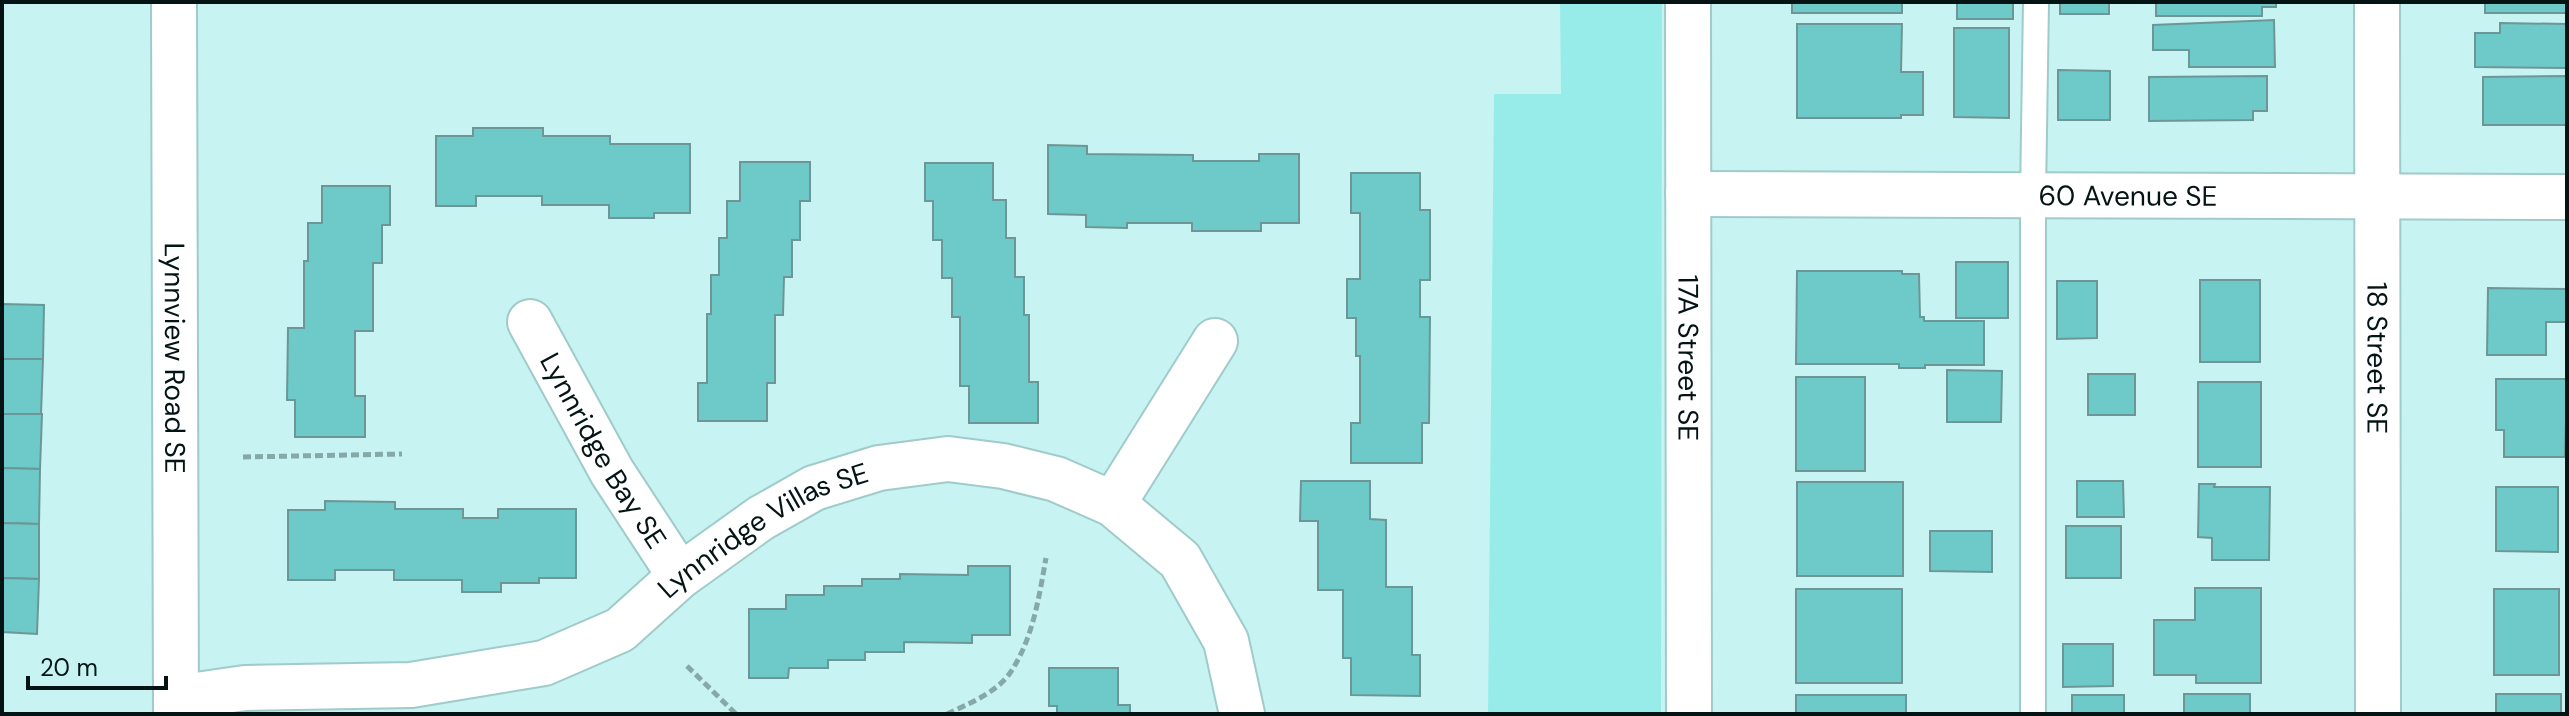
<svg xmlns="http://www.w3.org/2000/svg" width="2569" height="716" font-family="'DM Sans',sans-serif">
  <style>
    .green { fill: #97ecea }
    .building { fill: #6dcac8; stroke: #6d9796; stroke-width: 2 }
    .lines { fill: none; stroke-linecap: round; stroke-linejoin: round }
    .lane-casing { stroke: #9fcbca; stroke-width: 28 }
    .street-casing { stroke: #9fcbca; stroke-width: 48 }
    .path { stroke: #86a9a8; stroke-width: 5; stroke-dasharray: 8 4; stroke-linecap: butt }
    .lane { stroke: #fff; stroke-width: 24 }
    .street { stroke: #fff; stroke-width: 44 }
    .labels { text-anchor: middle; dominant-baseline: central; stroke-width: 6; stroke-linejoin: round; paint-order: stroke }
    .street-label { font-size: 28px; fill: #041414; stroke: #c7f3f2 }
  </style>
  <rect width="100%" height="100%" fill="#c7f3f2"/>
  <path class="green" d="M 1560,2 L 1662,2 L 1661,714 L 1488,714 L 1494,94 L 1561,94 Z"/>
  <g class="building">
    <rect x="1792" y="2" width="110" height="11"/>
    <rect x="1957" y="2" width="56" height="17"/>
    <rect x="2060" y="2" width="49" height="12"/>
    <path d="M 2156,2 L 2276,2 L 2276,7 L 2262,7 L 2262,16 L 2156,16 Z"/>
    <rect x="2485" y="2" width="82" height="11"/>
    <path d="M 2274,20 L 2275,67 L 2189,67 L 2189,50 L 2153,50 L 2153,25 Z"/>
    <path d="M 2500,23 L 2567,24 L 2567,68 L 2475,67 L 2475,33 L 2500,33 Z"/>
    <path d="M 1797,24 L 1902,24 L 1901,72 L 1923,72 L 1923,115 L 1901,115 L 1901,118 L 1797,118 Z"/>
    <path d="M 1954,28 L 2009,28 L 2009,118 L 1954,117 Z"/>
    <path d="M 2058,70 L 2110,71 L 2110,120 L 2058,120 Z"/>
    <path d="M 2267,76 L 2267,111 L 2253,111 L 2253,120 L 2149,121 L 2149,77 Z"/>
    <path d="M 2567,76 L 2567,125 L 2483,125 L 2483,77 Z"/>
    <path d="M 473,128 L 543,128 L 543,136 L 610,136 L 610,144 L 690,144 L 690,213 L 654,213 L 654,218 L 609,218 L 609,205 L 542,205 L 542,196 L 476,196 L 476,206 L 436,206 L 436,136 L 473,136 Z"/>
    <path d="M 1048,145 L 1087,146 L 1087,154 L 1193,155 L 1193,161 L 1259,161 L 1259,154 L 1299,154 L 1299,223 L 1261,223 L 1261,231 L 1192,231 L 1192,223 L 1127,223 L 1127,228 L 1086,227 L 1086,215 L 1048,214 Z"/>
    <path d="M 740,162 L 810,162 L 810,201 L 800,201 L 800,240 L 792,240 L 792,277 L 784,277 L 783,315 L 775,315 L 775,383 L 767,383 L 767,421 L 698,421 L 698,383 L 707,383 L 707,314 L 711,314 L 711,275 L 719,275 L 719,238 L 727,238 L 727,201 L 740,201 Z"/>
    <path d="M 925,163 L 993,163 L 993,200 L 1006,200 L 1006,238 L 1015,238 L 1015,277 L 1024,277 L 1024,315 L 1029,315 L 1029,382 L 1038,382 L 1038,423 L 969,423 L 969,386 L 960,386 L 960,317 L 952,317 L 952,278 L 942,278 L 942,240 L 933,240 L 933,201 L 925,201 Z"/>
    <path d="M 1351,173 L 1420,173 L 1420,210 L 1430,210 L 1430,280 L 1420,280 L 1420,317 L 1430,317 L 1429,423 L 1422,423 L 1422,463 L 1351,463 L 1351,423 L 1360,423 L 1360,356 L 1356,356 L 1356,318 L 1347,318 L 1347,279 L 1360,279 L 1360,213 L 1351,213 Z"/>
    <path d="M 322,186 L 390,186 L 390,225 L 382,225 L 382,263 L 373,263 L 373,331 L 355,331 L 355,396 L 365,396 L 365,437 L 295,437 L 295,400 L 287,400 L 288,328 L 304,328 L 304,261 L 308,261 L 308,223 L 322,223 Z"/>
    <rect x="1956" y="262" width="52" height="56"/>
    <path d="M 1797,271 L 1902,271 L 1902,274 L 1919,274 L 1920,317 L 1924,317 L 1924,321 L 1984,321 L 1984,365 L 1925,365 L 1925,368 L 1899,368 L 1899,364 L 1796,364 Z"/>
    <rect x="2200" y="280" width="60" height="82"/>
    <path d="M 2057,281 L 2097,281 L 2097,338 L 2057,339 Z"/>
    <path d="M 2488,288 L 2567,289 L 2567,322 L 2546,322 L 2546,355 L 2487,355 Z"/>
    <path d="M 2,304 L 44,305 L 43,359 L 2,359 Z"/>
    <path d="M 2,359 L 43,359 L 41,414 L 2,414 Z"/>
    <path d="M 1947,370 L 2002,371 L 2001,422 L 1947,422 Z"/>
    <rect x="2088" y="374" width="47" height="41"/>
    <rect x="1796" y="377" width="69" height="94"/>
    <path d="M 2496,379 L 2565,379 L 2567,382 L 2565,457 L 2504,457 L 2504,430 L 2496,430 Z"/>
    <rect x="2198" y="382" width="63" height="85"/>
    <path d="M 2,414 L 42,414 L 40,469 L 2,468 Z"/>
    <path d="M 2,468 L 40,469 L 39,524 L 2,523 Z"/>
    <path d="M 1301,481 L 1370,481 L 1370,519 L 1386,520 L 1386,587 L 1412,587 L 1412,655 L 1420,655 L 1420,696 L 1351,695 L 1351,658 L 1343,658 L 1343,590 L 1318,590 L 1318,521 L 1300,521 Z"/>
    <path d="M 2077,481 L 2123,481 L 2124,517 L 2077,517 Z"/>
    <rect x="1797" y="482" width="106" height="94"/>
    <path d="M 2199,484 L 2215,484 L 2214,487 L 2270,487 L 2269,560 L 2212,560 L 2212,538 L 2198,537 Z"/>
    <path d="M 2496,487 L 2558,487 L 2558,552 L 2496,551 Z"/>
    <path d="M 325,501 L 395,502 L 395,509 L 463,509 L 463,518 L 498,518 L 498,509 L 576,509 L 576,578 L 539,578 L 539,583 L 501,583 L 501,592 L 462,592 L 462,580 L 394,580 L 394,570 L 335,570 L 335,580 L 288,580 L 288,510 L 325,510 Z"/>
    <path d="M 2,523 L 39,524 L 39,579 L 2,578 Z"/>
    <rect x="2066" y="526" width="55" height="52"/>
    <path d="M 1930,531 L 1992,531 L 1992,572 L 1930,571 Z"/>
    <path d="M 968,566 L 1010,566 L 1010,635 L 972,635 L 972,643 L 904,642 L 904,652 L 865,652 L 865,660 L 828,660 L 828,668 L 789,668 L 788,678 L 749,678 L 749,609 L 786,609 L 786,595 L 824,595 L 824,586 L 862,586 L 862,579 L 900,579 L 900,574 L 968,575 Z"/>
    <path d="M 2,578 L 39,579 L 37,634 L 2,632 Z"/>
    <path d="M 2195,588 L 2261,588 L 2261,683 L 2196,683 L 2196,675 L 2154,675 L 2154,620 L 2195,620 Z"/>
    <rect x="1796" y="589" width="106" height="94"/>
    <rect x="2494" y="589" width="65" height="86"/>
    <path d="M 2063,644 L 2113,644 L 2113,686 L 2063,687 Z"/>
    <path d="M 1049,668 L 1118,668 L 1118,705 L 1130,705 L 1130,714 L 1057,714 L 1057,706 L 1049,706 Z"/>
    <rect x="2184" y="694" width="66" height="20"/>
    <rect x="2496" y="694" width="65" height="20"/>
    <rect x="1796" y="695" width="110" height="19"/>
    <rect x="2072" y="695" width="52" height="19"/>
  </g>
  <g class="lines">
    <g class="lane-casing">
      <path id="lane" d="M 2033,714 L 2033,195 L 2036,2"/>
    </g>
    <g class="street-casing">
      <g id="street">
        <path id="s1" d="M 174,2 L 176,714"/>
        <path id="s2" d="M 1688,2 L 1689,714"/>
        <path id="s3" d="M 2377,2 L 2378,714"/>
        <path id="s4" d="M 1688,194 L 2567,197"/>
        <path id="s5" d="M 530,322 L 612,472 L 680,576"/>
        <path d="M 1113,504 L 1215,341"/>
        <path id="s6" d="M 176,698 L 245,688 L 411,685 L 544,663 L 620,630 L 680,576 L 761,518 L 814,488 L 879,468 L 948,459 L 1003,466 L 1056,479 L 1113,504 L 1180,560 L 1226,641 L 1242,714"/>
      </g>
    </g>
    <g class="path">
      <path d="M 243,457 L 402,454"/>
      <path d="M 687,666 L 736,714"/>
      <path d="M 947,714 C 968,704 996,693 1010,673 C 1033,639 1039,597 1046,558"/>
    </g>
    <use href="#lane" class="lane"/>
    <use href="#street" class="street"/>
  </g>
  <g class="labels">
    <g class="street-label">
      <text stroke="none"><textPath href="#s4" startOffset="440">60 Avenue SE</textPath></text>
      <text stroke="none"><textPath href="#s1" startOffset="356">Lynnview Road SE</textPath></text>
      <text stroke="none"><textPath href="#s2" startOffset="356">17A Street SE</textPath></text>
      <text stroke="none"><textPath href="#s3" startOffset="356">18 Street SE</textPath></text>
      <text stroke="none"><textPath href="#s5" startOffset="148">Lynnridge Bay SE</textPath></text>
      <text stroke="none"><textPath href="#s6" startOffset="630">Lynnridge Villas SE</textPath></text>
    </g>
  </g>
  <rect width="2569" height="716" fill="none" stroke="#041414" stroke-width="8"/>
  <path d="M28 676v12h138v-12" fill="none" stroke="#041414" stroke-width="4"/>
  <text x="40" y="676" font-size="24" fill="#041414" stroke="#c7f3f2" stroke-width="6" paint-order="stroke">20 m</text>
</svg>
